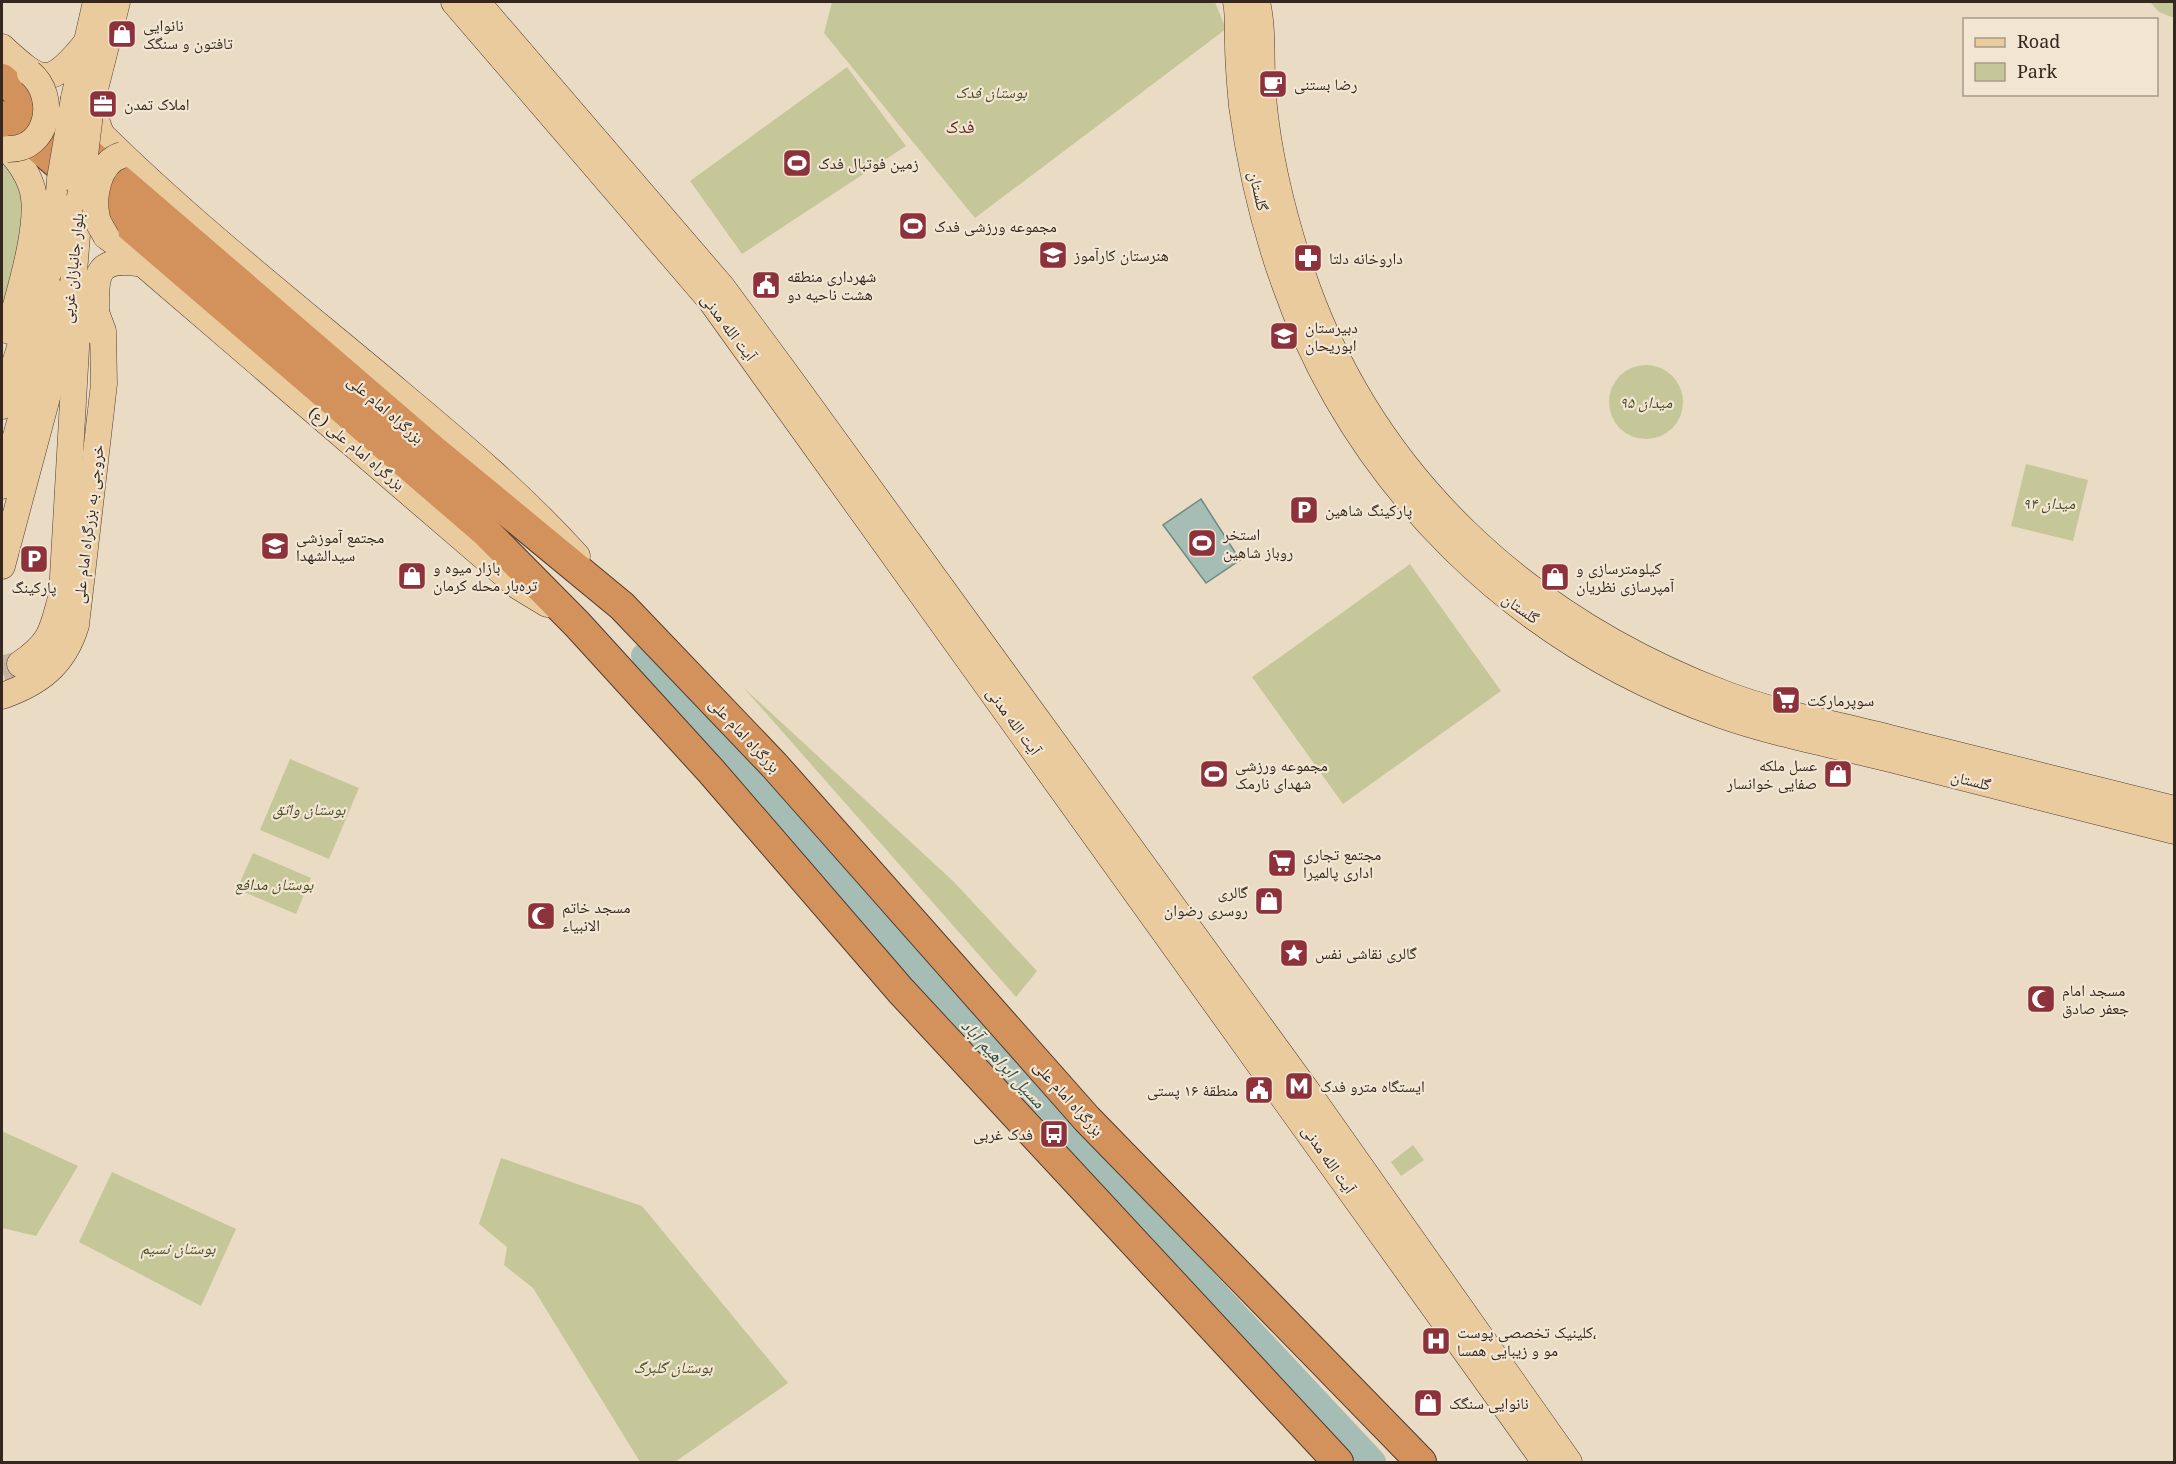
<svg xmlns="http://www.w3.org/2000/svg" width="2176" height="1464" font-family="'Noto Serif','Noto Naskh Arabic',serif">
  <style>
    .green { fill: #c6c799 }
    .water { fill: #a5bdb4; stroke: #6d8b80; stroke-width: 1.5 }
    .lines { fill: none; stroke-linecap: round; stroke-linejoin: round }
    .river { stroke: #a5bdb4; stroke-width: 26 }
    .major-tunnel { stroke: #c6b7a3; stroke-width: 26; stroke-dasharray: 26 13; stroke-linecap: butt }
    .major-casing { stroke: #513c30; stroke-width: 27 }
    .highway-casing { stroke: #513c30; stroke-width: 32 }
    .major { stroke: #eacb9e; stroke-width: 26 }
    .highway { stroke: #d3925b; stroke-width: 30 }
    .major-bridge-casing { stroke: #513c30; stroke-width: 27; stroke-linecap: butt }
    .major-bridge { stroke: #eacb9e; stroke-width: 26 }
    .labels { text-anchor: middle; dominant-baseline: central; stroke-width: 4.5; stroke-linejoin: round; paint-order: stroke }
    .poi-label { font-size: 16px; fill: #34271f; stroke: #f2e6d3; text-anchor: start }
    .park-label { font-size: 16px; font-style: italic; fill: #494f27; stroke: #f2e6d3 }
    .street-label { font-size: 16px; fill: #34271f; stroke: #f2e6d3 }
    .neighbourhood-label { font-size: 18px; fill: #5d2822; stroke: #f2e6d3 }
    .water-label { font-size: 18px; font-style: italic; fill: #2f534d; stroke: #f2e6d3 }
  </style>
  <rect width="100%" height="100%" fill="#eadbc4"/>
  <g class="green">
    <path d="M 832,2 L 1215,2 L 1226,29 L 975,218 L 824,33 Z"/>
    <path d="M 2150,2 L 2174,2 L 2174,18 L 2159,12 Z"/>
    <path d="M 847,67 L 906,146 L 742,254 L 690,181 Z"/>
    <path d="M 2,154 C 7,163 18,175 20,186 C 30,227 11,274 2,314 Z"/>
    <circle cx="1646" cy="402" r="37"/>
    <path d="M 2026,464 L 2088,480 L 2073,541 L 2011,526 Z"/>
    <path d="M 1410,564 L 1501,691 L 1343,804 L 1252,677 Z"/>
    <path d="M 743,687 L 954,882 L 1037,971 L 1016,997 Z"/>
    <path d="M 290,759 L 359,788 L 329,859 L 260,830 Z"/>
    <path d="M 253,853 L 311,878 L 296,914 L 237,889 Z"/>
    <path d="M 2,1131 L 78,1166 L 36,1236 L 2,1228 Z"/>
    <path d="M 1413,1145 L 1424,1160 L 1401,1176 L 1391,1162 Z"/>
    <path d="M 501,1158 L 642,1206 L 788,1383 L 675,1462 L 640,1462 L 533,1288 L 504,1265 L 507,1247 L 479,1224 Z"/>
    <path d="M 112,1172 L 236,1229 L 201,1306 L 79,1242 Z"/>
  </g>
  <path class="water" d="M 1201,499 L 1240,560 L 1206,583 L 1163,525 Z"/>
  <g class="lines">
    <path class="river" d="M 644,656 L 914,966 L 1059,1126 L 1373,1462"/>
    <path class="major-tunnel" d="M 2,669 L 20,664"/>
    <g class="major-casing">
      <g id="major">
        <path d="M 117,2 L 91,105 L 101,134 C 194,226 299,308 400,393 C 461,444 523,496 577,556"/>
        <path d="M 454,2 L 711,301 L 1545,1462"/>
        <path d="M 477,2 L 722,287 L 787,375 L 1307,1091 L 1569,1462"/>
        <path d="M 1236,2 C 1239,16 1237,29 1238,43 C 1238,64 1240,85 1242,106 C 1250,165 1264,226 1284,282 C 1355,486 1518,644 1721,715 C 1775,734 1834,745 1890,759 C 1985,783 2080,807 2174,831"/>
        <path d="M 1257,2 C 1264,33 1260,65 1263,97 C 1268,155 1283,215 1301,270 C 1369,475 1526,618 1725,694 C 1778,714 1835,724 1890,738 C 1985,762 2080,785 2174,809"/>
        <path d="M 2,47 C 43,85 50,88 87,42"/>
        <path d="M 74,98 L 96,2"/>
        <path d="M 2,143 C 13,154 26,170 31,185 C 44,218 18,296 9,331"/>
        <path d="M 106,236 L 143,264 L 519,587 L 547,604"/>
        <path d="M 95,331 C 100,290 82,253 143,264"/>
        <path d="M 2,406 L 28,321 L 54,259 L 60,179"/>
        <path d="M 2,486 L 45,333 L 50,289"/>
        <path d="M 2,566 L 65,330 L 73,285 L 80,197"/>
        <path d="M 20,664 C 53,641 52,630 62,594 L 78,314 L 73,285"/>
        <path d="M 2,696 C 39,683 64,665 76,625 L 104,384 L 103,331 L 97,315"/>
      </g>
    </g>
    <g class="highway-casing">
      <g id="highway">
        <path d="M 2,79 L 433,450 L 622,606 L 774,765 L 1087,1119 L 1421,1462"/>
        <path d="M 2,116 L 485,531 L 577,624 L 711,771 L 901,991 L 1338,1462"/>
      </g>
    </g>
    <use href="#major" class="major"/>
    <use href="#highway" class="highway"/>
    <g class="major-bridge-casing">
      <g id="major-bridge">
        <path d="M 8,149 C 49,150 58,96 30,73"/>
        <path d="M 60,179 L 74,98"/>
        <path d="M 80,197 L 91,105"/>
        <path d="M 106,236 C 103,230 98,224 97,218 C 92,197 98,162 122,155"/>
      </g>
    </g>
    <use href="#major-bridge" class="major-bridge"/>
  </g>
  <defs>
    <g id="shop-square" transform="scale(1.5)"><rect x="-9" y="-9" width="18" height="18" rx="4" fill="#8d313b" stroke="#f2e6d3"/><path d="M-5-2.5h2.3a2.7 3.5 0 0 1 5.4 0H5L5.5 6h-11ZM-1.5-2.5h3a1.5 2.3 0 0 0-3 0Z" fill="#fff"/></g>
    <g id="cafe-square" transform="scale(1.5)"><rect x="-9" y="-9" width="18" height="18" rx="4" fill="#8d313b" stroke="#f2e6d3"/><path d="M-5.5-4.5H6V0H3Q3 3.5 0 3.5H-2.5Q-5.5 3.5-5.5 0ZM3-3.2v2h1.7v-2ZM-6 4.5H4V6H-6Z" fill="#fff"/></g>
    <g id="office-square" transform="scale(1.5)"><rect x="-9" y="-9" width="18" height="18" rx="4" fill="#8d313b" stroke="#f2e6d3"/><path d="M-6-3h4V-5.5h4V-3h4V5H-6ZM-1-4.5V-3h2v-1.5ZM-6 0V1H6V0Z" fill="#fff"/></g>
    <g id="stadium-square" transform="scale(1.5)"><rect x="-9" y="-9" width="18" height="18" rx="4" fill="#8d313b" stroke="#f2e6d3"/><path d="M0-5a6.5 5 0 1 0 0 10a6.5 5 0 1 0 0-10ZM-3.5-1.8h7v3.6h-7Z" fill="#fff"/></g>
    <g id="school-square" transform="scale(1.5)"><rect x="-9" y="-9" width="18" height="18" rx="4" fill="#8d313b" stroke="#f2e6d3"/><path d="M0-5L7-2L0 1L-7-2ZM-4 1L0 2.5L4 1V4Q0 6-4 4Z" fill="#fff"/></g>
    <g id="pharmacy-square" transform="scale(1.5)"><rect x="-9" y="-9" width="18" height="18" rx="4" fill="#8d313b" stroke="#f2e6d3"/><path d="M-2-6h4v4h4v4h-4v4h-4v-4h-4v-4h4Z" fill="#fff"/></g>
    <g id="civic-square" transform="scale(1.5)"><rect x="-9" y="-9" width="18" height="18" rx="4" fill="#8d313b" stroke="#f2e6d3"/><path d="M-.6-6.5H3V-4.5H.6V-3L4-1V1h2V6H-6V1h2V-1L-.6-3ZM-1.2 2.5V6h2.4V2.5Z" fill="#fff"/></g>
    <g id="parking-square" transform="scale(1.5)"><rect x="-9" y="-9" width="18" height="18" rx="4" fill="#8d313b" stroke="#f2e6d3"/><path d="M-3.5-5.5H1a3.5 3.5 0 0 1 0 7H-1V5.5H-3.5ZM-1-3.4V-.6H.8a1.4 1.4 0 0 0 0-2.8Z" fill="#fff"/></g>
    <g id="supermarket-square" transform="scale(1.5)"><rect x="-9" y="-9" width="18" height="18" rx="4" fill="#8d313b" stroke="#f2e6d3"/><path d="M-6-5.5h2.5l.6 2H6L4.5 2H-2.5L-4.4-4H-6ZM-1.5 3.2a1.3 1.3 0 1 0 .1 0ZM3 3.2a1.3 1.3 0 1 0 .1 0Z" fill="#fff"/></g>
    <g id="mosque-square" transform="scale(1.5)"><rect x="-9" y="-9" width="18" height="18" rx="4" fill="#8d313b" stroke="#f2e6d3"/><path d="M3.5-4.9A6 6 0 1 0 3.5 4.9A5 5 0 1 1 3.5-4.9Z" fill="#fff"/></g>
    <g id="sight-square" transform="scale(1.5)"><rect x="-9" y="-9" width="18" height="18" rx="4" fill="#8d313b" stroke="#f2e6d3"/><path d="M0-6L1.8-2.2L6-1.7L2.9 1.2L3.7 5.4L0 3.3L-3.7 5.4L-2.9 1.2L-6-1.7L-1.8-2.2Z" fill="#fff"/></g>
    <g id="metro-square" transform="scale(1.5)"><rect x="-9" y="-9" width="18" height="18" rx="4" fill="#8d313b" stroke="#f2e6d3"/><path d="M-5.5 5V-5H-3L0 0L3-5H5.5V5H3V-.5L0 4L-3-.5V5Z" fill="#fff"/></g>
    <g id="bus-square" transform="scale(1.5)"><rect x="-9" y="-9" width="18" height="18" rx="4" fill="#8d313b" stroke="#f2e6d3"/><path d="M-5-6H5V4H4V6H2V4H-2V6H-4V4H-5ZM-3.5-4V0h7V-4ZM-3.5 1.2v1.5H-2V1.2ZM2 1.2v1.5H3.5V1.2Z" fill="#fff"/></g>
    <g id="hospital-square" transform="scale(1.5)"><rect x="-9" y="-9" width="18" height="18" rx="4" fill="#8d313b" stroke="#f2e6d3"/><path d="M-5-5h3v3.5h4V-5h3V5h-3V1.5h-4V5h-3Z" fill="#fff"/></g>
  </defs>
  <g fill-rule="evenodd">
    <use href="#shop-square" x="122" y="34"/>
    <use href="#cafe-square" x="1273" y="84"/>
    <use href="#office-square" x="103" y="104"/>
    <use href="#stadium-square" x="797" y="163"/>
    <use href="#stadium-square" x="913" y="226"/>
    <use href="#school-square" x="1053" y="255"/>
    <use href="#pharmacy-square" x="1308" y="258"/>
    <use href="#civic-square" x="766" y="285"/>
    <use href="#school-square" x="1284" y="336"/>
    <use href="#parking-square" x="1304" y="510"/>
    <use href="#stadium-square" x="1202" y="543"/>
    <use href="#school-square" x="275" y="546"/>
    <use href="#parking-square" x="34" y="559"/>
    <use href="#shop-square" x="412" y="576"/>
    <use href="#shop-square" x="1555" y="577"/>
    <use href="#supermarket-square" x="1786" y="700"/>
    <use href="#stadium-square" x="1214" y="774"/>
    <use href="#shop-square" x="1838" y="774"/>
    <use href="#supermarket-square" x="1282" y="863"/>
    <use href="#shop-square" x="1269" y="901"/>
    <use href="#mosque-square" x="541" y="916"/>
    <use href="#sight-square" x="1294" y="953"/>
    <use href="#mosque-square" x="2041" y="999"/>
    <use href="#metro-square" x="1299" y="1086"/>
    <use href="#civic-square" x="1259" y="1090"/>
    <use href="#bus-square" x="1054" y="1134"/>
    <use href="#hospital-square" x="1436" y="1341"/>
    <use href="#shop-square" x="1428" y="1403"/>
  </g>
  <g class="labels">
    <g class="poi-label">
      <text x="143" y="25">نانوایی<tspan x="143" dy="18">تافتون و سنگک</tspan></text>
      <text x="1294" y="84">رضا بستنی</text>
      <text x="124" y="104">املاک تمدن</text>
      <text x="818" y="163">زمین فوتبال فدک</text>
      <text x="934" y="226">مجموعه ورزشی فدک</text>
      <text x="1074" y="255">هنرستان کارآموز</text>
      <text x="1329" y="258">داروخانه دلتا</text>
      <text x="787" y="276">شهرداری منطقه<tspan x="787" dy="18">هشت ناحیه دو</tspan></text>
      <text x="1305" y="327">دبیرستان<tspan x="1305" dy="18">ابوریحان</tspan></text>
      <text x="1325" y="510">پارکینگ شاهین</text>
      <text x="1223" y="534">استخر<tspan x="1223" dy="18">روباز شاهین</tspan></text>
      <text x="296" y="537">مجتمع آموزشی<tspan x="296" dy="18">سیدالشهدا</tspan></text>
      <text x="433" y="567">بازار میوه و<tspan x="433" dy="18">تره‌بار محله کرمان</tspan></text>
      <text x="1576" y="568">کیلومترسازی و<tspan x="1576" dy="18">آمپرسازی نظریان</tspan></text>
      <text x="34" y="587" text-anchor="middle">پارکینگ</text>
      <text x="1807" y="700">سوپرمارکت</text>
      <text x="1235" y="765">مجموعه ورزشی<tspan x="1235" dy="18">شهدای نارمک</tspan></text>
      <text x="1817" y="765" text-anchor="end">عسل ملکه<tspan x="1817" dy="18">صفایی خوانسار</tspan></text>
      <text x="1303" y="854">مجتمع تجاری<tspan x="1303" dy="18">اداری پالمیرا</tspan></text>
      <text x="1248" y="892" text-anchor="end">گالری<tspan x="1248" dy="18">روسری رضوان</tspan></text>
      <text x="562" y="907">مسجد خاتم<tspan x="562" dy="18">الانبیاء</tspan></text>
      <text x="1315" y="953">گالری نقاشی نفس</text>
      <text x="2062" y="990">مسجد امام<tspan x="2062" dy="18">جعفر صادق</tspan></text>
      <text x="1320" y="1086">ایستگاه مترو فدک</text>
      <text x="1238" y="1090" text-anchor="end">منطقهٔ ۱۶ پستی</text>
      <text x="1033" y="1134" text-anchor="end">فدک غربی</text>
      <text x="1457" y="1332">کلینیک تخصصی پوست،<tspan x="1457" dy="18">مو و زیبایی همسا</tspan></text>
      <text x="1449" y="1403">نانوایی سنگک</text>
    </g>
    <g class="park-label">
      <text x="991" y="92">بوستان فدک</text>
      <text x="1646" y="402">میدان ۹۵</text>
      <text x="2049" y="503">میدان ۹۴</text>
      <text x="309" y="809">بوستان واثق</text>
      <text x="274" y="884">بوستان مدافع</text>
      <text x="178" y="1248">بوستان نسیم</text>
      <text x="673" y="1367">بوستان گلبرگ</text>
    </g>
    <g class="street-label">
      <text transform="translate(1259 191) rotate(77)">گلستان</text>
      <text transform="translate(72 268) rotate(-84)">بلوار جانبازان غربی</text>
      <text transform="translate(729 327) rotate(53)">آیت الله مدنی</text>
      <text transform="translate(386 409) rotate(41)">بزرگراه امام علی</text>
      <text transform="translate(357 448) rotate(40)">بزرگراه امام علی (ع)</text>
      <text transform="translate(88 524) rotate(-83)">خروجی به بزرگراه امام علی</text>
      <text transform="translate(1521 608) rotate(35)">گلستان</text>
      <text transform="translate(1014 721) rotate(54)">آیت الله مدنی</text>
      <text transform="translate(745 735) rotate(47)">بزرگراه امام علی</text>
      <text transform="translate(1971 780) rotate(14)">گلستان</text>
      <text transform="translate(1069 1098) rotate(48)">بزرگراه امام علی</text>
      <text transform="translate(1329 1159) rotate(55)">آیت الله مدنی</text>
    </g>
    <g class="neighbourhood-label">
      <text x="960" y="126">فدک</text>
    </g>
    <g class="water-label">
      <text transform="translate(1004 1063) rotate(47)">مسیل ابراهیم آباد</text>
    </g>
  </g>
  <rect width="2176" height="1464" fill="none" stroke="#34271f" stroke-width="6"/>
  <rect x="1963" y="18" width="195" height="78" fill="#f2e6d3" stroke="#a69a8b" stroke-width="1.5"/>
  <rect x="1975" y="38" width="30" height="9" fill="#eacb9e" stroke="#a69a8b" stroke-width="1.5"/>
  <text x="2017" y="48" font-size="18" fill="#34271f">Road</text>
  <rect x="1975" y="63" width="30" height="18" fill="#c6c799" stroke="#a69a8b" stroke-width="1.5"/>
  <text x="2017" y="78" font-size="18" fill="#34271f">Park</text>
</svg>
